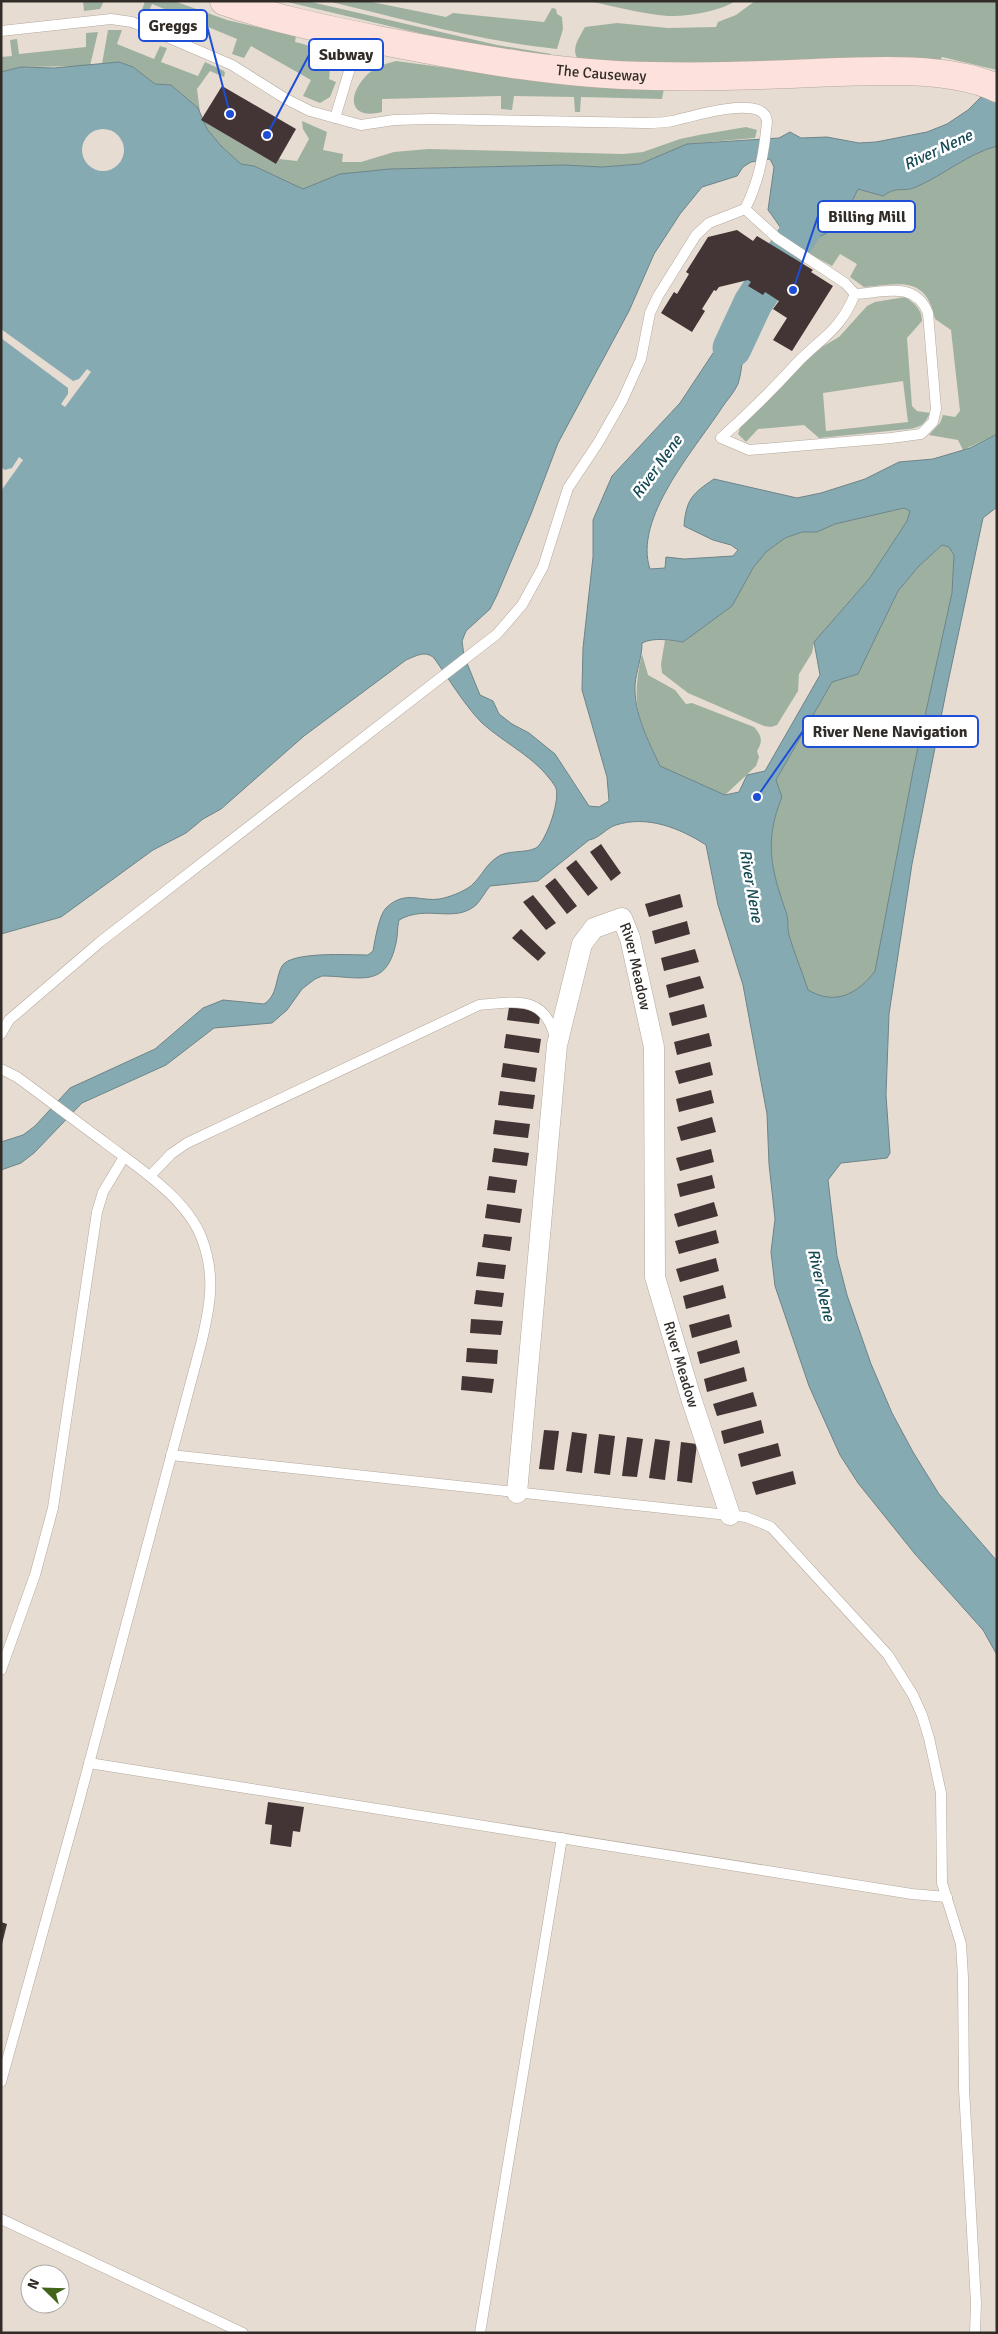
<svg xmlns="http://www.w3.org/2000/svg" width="998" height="2334" font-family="Signika,sans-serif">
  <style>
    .green { fill: #9eb1a0; fill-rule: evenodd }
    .water { fill: #86aab2; stroke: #6c8489; fill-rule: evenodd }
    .pier { fill: #e7dcd1 }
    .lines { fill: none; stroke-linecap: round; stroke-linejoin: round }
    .river { stroke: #86aab2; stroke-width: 39 }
    .building { fill: #433535 }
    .lane-casing { stroke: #b3a89d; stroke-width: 11 }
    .street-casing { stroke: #b3a89d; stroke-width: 21 }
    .secondary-casing { stroke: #b3a89d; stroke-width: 29 }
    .lane { stroke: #fff; stroke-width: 10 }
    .street { stroke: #fff; stroke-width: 20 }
    .secondary { stroke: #fce1dc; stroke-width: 28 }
    .labels { text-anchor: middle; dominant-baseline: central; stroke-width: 5; stroke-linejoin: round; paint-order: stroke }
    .street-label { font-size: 15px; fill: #312c28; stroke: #fff }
    .water-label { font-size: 16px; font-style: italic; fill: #154a54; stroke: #fff }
    .leader { fill: none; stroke: #1d4ed8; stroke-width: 2 }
    .callout-dot { fill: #1d4ed8; stroke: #fff; stroke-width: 2 }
    .callout { fill: #fff; stroke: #1d4ed8; stroke-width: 2 }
    .callout-label { font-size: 16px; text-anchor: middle; font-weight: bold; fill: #312c28 }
  </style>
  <rect width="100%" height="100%" fill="#e7dcd1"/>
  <g class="green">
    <path d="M 83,1 L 104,1 L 100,9 L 84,11 Z"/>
    <path d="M 145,1 L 174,1 L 227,20 L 296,36 L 295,42 C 317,47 333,54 329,79 L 336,82 L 330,97 L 320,103 L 303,96 L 311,80 L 251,46 L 244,58 L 232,54 L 237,39 L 201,24 L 194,37 L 189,35 L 194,21 L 152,4 L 146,18 L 140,16 Z"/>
    <path d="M 283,1 L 307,1 L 497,45 L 551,54 L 549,57 L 499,52 Z"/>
    <path d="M 327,1 L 367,1 L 446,17 L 453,13 L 544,22 L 552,8 L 556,9 L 557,14 L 562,17 L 563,29 L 557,49 C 479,41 403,19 327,1 Z"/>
    <path d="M 588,1 L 735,1 C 722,11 685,17 668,16 C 642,14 614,6 588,1 Z"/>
    <path d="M 755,1 L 997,1 L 997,70 L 942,57 L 939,62 L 658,66 L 580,61 C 569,51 579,38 585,27 L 617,23 L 668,28 L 716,27 L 718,22 L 736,15 Z"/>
    <path d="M 108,30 L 122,30 L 117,44 L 154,59 L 160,46 L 167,48 L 161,62 L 198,76 L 205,62 L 224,71 L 225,73 L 224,77 L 210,71 L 197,89 L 201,120 L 276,164 L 279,159 L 297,161 L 309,139 L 303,129 L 302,121 L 327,132 L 323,150 L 343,154 L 342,162 L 361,162 L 394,152 L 428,149 L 623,154 L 643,152 L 680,139 L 699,135 L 746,127 L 757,130 L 755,138 L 687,144 L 641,164 L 602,167 L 564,165 L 390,169 L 340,174 L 303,189 L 254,166 L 241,164 L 221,146 L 207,129 L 198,108 L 171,85 L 155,84 L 133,67 L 119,62 L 102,64 Z"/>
    <path d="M 98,32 L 90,66 L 21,67 L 1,72 L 1,57 L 12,56 L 10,40 L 17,39 L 19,54 L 86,47 L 86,33 Z"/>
    <path d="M 396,61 L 584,86 L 664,88 L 662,99 L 581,97 L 580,112 L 575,112 L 574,97 L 514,96 L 512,110 L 501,109 L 501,96 L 382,99 L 382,112 C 351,120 346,98 365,77 C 373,68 384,64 396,61 Z"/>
    <path d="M 997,146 L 997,434 L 963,450 L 958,440 L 929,435 L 940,423 L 943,415 L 955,417 L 960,411 L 951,330 L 935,319 C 926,275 900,284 864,287 L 850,277 L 857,264 L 840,254 L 832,266 L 802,250 C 805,238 821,237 830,231 C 845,220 850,205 858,189 L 883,196 C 898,185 903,193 916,187 C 944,175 967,154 997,146 Z"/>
    <path d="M 905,297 C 914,303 922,309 922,321 L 907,338 L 912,406 L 917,411 L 930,413 C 925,424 921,427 909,429 L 819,438 L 804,425 L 758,429 L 746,442 L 738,434 L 741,425 L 815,351 L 839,337 L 867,306 L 875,302 ZM 903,381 L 908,422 L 826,431 L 823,393 Z"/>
    <path d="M 904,508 L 910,511 L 907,521 L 869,579 L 814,642 L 812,653 L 799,674 L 798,691 L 777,725 L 771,727 L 764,726 L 688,693 L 662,673 L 661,664 L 665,640 L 683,642 L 732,606 L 753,568 L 766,552 L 785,538 L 802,532 L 817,532 L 835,524 Z"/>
    <path d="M 942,545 L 949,547 L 954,555 L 952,593 L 914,766 L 875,971 C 858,995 834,1006 808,990 C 802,971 794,953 789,935 C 787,928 789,919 786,912 C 771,869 764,842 782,797 L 776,780 L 832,682 L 858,674 L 898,591 L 918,567 Z"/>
    <path d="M 642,654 L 648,675 L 675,690 L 686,704 L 692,703 L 754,727 C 762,736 763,741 757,751 L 759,757 L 756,766 L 725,795 L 660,766 C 639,720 630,706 642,654 Z"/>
  </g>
  <path class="water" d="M 119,62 L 133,67 L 155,84 L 171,85 L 198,108 L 207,129 L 221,146 L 241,164 L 254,166 L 303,189 L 340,174 L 390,169 L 564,165 L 602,167 L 640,164 L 687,144 L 779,138 L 790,132 L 801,138 L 827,137 L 859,143 L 876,142 L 927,132 L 947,124 L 968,110 L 980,98 L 997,88 L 997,146 C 967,154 944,175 916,187 C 903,193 898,185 883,196 L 858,189 C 850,205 845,220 830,231 C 821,237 811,239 803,247 C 786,240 779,224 768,210 L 774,167 L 770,159 L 751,162 L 743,167 L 737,176 L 702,187 L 680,214 L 654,254 L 629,311 L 558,443 L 531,514 L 497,595 L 490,609 L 466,631 L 462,641 L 464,656 L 480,695 L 493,701 L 499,714 L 512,724 L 529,733 L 555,754 L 589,806 L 599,807 L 609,801 L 607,777 L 582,690 L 583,648 L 593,557 L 593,520 L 612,476 L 680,403 L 725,335 L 730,317 L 745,293 L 771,309 C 761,318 749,332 745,346 C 742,358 742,372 738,384 C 734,393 726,401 721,409 C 694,450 633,519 650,569 L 665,568 L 666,557 L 684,559 L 733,556 L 738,550 L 731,545 L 713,540 L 684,526 C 686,499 693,493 714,479 L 797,498 L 821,493 L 865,479 L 899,462 L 933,459 L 970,448 L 997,434 L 997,507 L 983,518 L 947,687 L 912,864 L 889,1014 L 886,1095 L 890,1153 L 887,1158 L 841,1163 L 828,1180 L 837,1256 L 847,1295 L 871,1364 L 892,1413 L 913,1452 L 939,1494 L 997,1561 L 997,1655 L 983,1630 L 915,1554 L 858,1483 L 840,1455 L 809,1386 L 775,1286 L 771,1252 L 775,1219 L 769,1164 L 767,1114 L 743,985 L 718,905 L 706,845 C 680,828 647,815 616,825 C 606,828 600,838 589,840 L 538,881 L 490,886 C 485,892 481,900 476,905 C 454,924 427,904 399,920 C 397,928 398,935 396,943 C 386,990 359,976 322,976 L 315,979 L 302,989 L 287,1010 L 272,1023 L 214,1028 L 166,1065 L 82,1103 L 34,1153 L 21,1163 L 1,1170 L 1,1142 L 23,1135 L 35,1126 L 70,1088 L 155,1049 L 203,1008 L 223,1000 L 264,1004 C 278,995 275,979 282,966 C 291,951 351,955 368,955 L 373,951 C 375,940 379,915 386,908 C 407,888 422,904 444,898 C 452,896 468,890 474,883 C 482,875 486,865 496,858 C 507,849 524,854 536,848 C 546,842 562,797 555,786 C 535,756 506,745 481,722 C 463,703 449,679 434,658 C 425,650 416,656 406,660 L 304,736 L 221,809 L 203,819 L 186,833 L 153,850 L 61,917 L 1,934 L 1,72 L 21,67 L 54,68 ZM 904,508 L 910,511 L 907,521 L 869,579 L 814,642 L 820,675 L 765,771 L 747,775 L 739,792 L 725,795 L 660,766 C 648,740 634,714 635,685 C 636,671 642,658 642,643 C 654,637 670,640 683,642 L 732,606 L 753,568 L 766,552 L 785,538 L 802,532 L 817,532 L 835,524 ZM 942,545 L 949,547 L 954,555 L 952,593 L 914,766 L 875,971 C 858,994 835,1006 808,990 C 802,971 794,953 789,935 C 787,928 789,919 786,912 C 771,869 764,841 782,797 L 776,780 L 832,682 L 858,674 L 898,591 L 918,567 Z"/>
  <g class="pier">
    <circle cx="103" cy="150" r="21"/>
    <path d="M 1,329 L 73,381 L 79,379 L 87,369 L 91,372 L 65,407 L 61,404 L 68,394 L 68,388 L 1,338 Z"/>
    <path d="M 19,457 L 23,460 L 1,491 L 1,467 L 5,470 L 12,468 Z"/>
  </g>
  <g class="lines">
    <path class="river" d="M 732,348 L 753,303 L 817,206"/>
  </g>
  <g class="building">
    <path d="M 222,86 L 296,129 L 276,164 L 201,120 Z"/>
    <path d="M 737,230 L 753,241 L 757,236 L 813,270 L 811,272 L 833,286 L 792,351 L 773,340 L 787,318 L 773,309 L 779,301 L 765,292 L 763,295 L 748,286 L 751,282 L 748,280 L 719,287 L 716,291 L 714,290 L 702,309 L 705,311 L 692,332 L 661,313 L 674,292 L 677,294 L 689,274 L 686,272 L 708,237 Z"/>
    <path d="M 601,844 L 621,873 L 611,881 L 590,852 Z"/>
    <path d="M 576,860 L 598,888 L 588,896 L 566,868 Z"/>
    <path d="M 555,878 L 577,906 L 567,914 L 545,886 Z"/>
    <path d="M 680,894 L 683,907 L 649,917 L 645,904 Z"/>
    <path d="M 533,895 L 556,923 L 546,930 L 523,902 Z"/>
    <path d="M 687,921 L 690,934 L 655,944 L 652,931 Z"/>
    <path d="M 521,929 L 546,953 L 538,961 L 512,938 Z"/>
    <path d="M 695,949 L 699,962 L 664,971 L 661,958 Z"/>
    <path d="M 700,976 L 704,988 L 669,998 L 666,985 Z"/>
    <path d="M 704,1004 L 707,1017 L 672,1026 L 669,1013 Z"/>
    <path d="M 509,1007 L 541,1011 L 539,1024 L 507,1020 Z"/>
    <path d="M 709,1033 L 712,1046 L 677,1055 L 674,1042 Z"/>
    <path d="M 506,1034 L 541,1039 L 539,1053 L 504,1048 Z"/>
    <path d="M 710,1062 L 713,1075 L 679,1084 L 675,1071 Z"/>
    <path d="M 503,1063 L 537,1068 L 535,1082 L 501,1077 Z"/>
    <path d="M 711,1090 L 714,1103 L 679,1112 L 676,1099 Z"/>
    <path d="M 500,1091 L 535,1095 L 533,1109 L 498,1105 Z"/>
    <path d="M 712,1117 L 716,1132 L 681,1141 L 677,1127 Z"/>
    <path d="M 495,1120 L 530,1124 L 528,1138 L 493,1134 Z"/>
    <path d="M 494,1148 L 529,1153 L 527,1166 L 492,1162 Z"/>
    <path d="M 711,1149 L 714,1162 L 680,1171 L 676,1158 Z"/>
    <path d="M 712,1175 L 715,1188 L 680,1197 L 677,1184 Z"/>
    <path d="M 489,1176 L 517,1180 L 515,1193 L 487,1190 Z"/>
    <path d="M 714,1202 L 718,1216 L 678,1227 L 674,1214 Z"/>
    <path d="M 487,1204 L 522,1209 L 520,1223 L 485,1218 Z"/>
    <path d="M 716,1230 L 719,1243 L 679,1254 L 675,1241 Z"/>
    <path d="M 484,1234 L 512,1237 L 510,1251 L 482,1247 Z"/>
    <path d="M 716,1258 L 719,1271 L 680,1282 L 676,1269 Z"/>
    <path d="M 478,1262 L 506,1265 L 504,1279 L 476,1276 Z"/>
    <path d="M 723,1285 L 726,1298 L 686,1309 L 683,1296 Z"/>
    <path d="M 476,1290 L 504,1293 L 502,1307 L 474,1304 Z"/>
    <path d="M 729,1314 L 732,1327 L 692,1338 L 689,1325 Z"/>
    <path d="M 471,1319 L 503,1321 L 501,1335 L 470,1333 Z"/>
    <path d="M 737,1340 L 740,1353 L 700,1364 L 697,1352 Z"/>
    <path d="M 467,1348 L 498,1350 L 497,1364 L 466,1362 Z"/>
    <path d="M 744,1367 L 747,1381 L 707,1392 L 704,1379 Z"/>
    <path d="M 462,1376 L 494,1379 L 492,1393 L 461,1390 Z"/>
    <path d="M 753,1392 L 757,1406 L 717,1416 L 713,1404 Z"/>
    <path d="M 761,1420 L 764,1433 L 724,1444 L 721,1431 Z"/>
    <path d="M 544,1430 L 559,1431 L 554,1470 L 539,1469 Z"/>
    <path d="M 572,1432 L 587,1434 L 582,1473 L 566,1471 Z"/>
    <path d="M 599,1434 L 615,1436 L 610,1475 L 594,1473 Z"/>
    <path d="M 627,1437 L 643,1439 L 637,1477 L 622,1476 Z"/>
    <path d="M 655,1439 L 670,1441 L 665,1480 L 649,1478 Z"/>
    <path d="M 681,1442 L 697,1444 L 692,1483 L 677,1481 Z"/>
    <path d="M 778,1443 L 781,1456 L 741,1467 L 738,1454 Z"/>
    <path d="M 793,1471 L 796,1484 L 756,1495 L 752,1482 Z"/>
    <path d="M 268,1802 L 304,1807 L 300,1832 L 293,1831 L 291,1847 L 270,1844 L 272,1825 L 265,1824 Z"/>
    <path d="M 1,1922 L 7,1924 L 2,1944 L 1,1944 Z"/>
  </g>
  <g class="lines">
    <g class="lane-casing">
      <g id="lane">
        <path d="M 1,31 L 111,19 L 132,22 L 232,65 L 286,99 L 310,111 L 361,125 L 394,120 L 430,119 L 645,123 C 654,123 663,123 672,121 C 688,118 766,92 767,122 C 764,153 759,182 745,209 L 709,223 L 696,235 L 658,296 L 650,313 L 641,359 L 622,401 L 598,443 L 568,488 L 543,567 L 522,605 L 497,634 L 100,942 L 9,1020 L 1,1034"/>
        <path d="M 335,118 L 359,38"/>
        <path d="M 745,209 L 777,238 L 845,283 L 855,294 C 883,293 915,280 928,313 L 936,409 L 933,422 L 921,434 L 891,438 L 749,450 L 721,438 C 748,414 772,390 796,364 C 822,337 840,331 855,294"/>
        <path d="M 1,1069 L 17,1077 C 46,1098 74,1120 103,1141 C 137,1167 187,1198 202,1239 C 216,1276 210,1307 201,1344 L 78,1805 L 1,2082"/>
        <path d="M 150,1176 L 171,1154 L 187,1143 L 479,1005 C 514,1002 545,994 555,1038"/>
        <path d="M 171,1455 L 746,1517 L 771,1527 L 888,1655 L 913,1695 L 922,1715 L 929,1738 L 941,1793 L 942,1883 L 961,1944 L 963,1977 L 964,2089 L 976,2303 L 975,2333"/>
        <path d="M 1,1670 L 35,1575 L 53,1508 L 97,1212 L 103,1192 L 124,1157"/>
        <path d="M 89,1763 L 912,1894 L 947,1897"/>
        <path d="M 1,2219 L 243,2333"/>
        <path d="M 480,2333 L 562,1838"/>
      </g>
    </g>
    <g class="street-casing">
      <g id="street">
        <path id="s1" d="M 517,1493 L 557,1045 L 582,944 L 594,928 L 622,918 L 630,938 L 654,1047 L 655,1277 L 691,1398 L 730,1515"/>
      </g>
    </g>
    <g class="secondary-casing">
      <g id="secondary">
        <path id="s2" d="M 224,1 C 277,20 334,31 388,42 C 476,59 563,75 653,76 C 699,77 745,76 791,74 C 850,72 943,63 997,88"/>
      </g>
    </g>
    <use href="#lane" class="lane"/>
    <use href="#street" class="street"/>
    <use href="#secondary" class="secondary"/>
  </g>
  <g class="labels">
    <g class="street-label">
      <text stroke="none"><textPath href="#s2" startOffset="385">The Causeway</textPath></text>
      <text stroke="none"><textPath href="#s1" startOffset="654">River Meadow</textPath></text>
      <text stroke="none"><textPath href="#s1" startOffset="1058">River Meadow</textPath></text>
    </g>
    <g class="water-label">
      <text transform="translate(938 150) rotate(-25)">River Nene</text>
      <text transform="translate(657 467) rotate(-54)">River Nene</text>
      <text transform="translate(751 886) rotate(80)">River Nene</text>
      <text transform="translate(821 1285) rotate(77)">River Nene</text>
    </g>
  </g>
  <path class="leader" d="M230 114L207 26M267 135L309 55M793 290L818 216M757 797L803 731"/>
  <g class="callout-dot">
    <circle cx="230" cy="114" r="5"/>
    <circle cx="267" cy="135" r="5"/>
    <circle cx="793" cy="290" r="5"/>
    <circle cx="757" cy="797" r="5"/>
  </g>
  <g class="callout">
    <rect x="139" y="10" width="68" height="31" rx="5"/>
    <rect x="309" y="39" width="74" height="31" rx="5"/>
    <rect x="818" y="201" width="97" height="31" rx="5"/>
    <rect x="803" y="716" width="175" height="31" rx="5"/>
  </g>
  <g class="callout-label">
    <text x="173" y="31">Greggs</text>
    <text x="346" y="60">Subway</text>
    <text x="867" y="222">Billing Mill</text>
    <text x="890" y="737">River Nene Navigation</text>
  </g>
  <rect width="998" height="2334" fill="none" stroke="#312c28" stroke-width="5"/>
  <g transform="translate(45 2289) rotate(293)"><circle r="24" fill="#ffffff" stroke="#adaba9"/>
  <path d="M0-4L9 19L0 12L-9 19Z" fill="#43641b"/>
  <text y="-8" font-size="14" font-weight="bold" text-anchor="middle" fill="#312c28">N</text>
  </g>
</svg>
